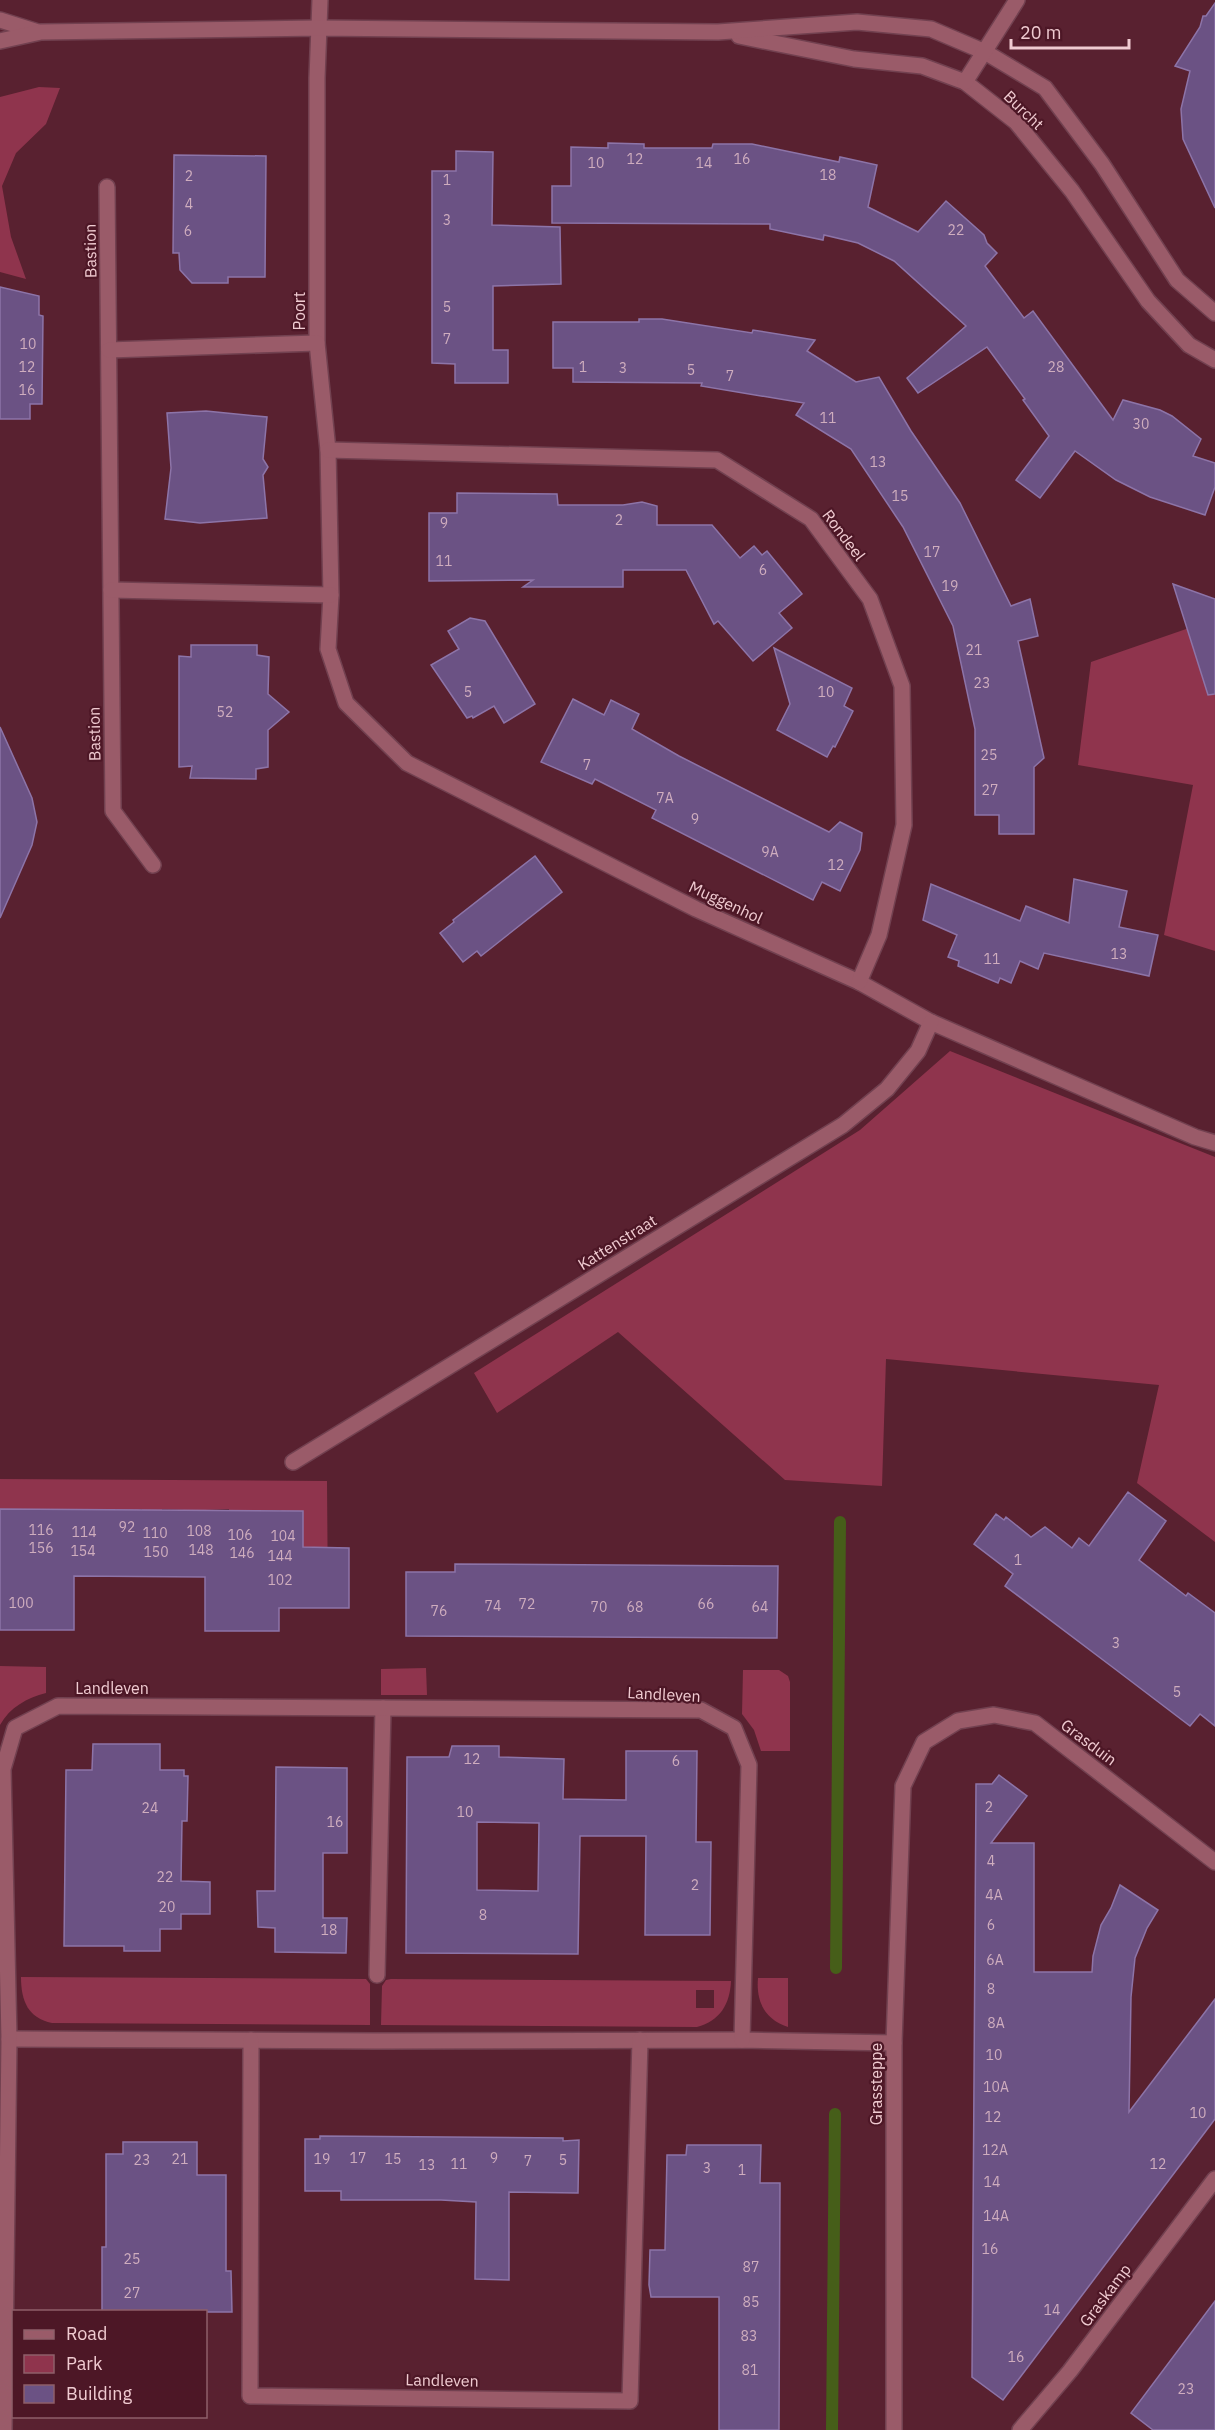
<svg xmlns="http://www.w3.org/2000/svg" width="1215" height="2430" font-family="'IBM Plex Sans',sans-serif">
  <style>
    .green { fill: #8f344d; fill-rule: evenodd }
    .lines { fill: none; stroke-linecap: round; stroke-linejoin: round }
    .stream { stroke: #465e19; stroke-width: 12 }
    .building { fill: #6b5284; stroke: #8d74a8; stroke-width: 1.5; fill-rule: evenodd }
    .street-casing { stroke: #724150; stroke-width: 18 }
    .street { stroke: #9a5b69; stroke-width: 15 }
    .labels { text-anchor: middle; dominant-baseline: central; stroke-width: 4.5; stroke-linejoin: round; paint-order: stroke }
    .number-label { font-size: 14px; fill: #cfadbe }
    .street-label { font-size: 16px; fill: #f0cbd1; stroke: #4d1726 }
  </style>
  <rect width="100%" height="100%" fill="#592130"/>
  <g class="green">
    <path d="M 39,87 L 60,88 L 46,124 L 16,153 L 2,186 L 11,237 L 26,279 L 0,272 L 0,97 Z"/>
    <path d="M 1215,619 L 1215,951 L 1164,935 L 1193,785 L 1078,765 L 1091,662 Z"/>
    <path d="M 950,1051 L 1215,1157 L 1215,1542 L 1137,1483 L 1159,1385 L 886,1359 L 882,1486 L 785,1480 L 618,1332 L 497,1413 L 474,1373 L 860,1130 Z"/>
    <path d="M 0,1479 L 327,1481 L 328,1608 L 303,1608 L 303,1511 L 300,1511 L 300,1520 L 280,1510 L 249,1510 L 249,1519 L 229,1519 L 229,1509 L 205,1510 L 205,1519 L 186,1519 L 185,1510 L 162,1509 L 162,1519 L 143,1519 L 142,1509 L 138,1510 L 138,1519 L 118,1519 L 117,1509 L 94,1509 L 94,1518 C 67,1506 57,1507 31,1518 L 30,1509 L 0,1509 Z"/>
    <path d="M 0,1666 L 46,1667 L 46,1693 C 27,1698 10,1707 0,1725 Z"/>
    <path d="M 426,1668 L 427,1695 L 381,1695 L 381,1669 Z"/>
    <path d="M 743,1670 L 779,1670 L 788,1676 L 790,1682 L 790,1751 L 761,1751 L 754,1730 L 742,1714 Z"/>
    <path d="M 21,1977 L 366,1979 L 370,1984 L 370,2025 L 52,2023 C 28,2018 21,2001 21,1977 Z"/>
    <path d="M 758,1978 L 788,1978 L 788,2027 C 764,2019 756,2001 758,1978 Z"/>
    <path d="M 386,1980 L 391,1979 L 731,1981 C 730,2004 720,2021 697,2027 L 381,2025 L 382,1986 ZM 696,1990 L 714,1990 L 714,2008 L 696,2008 Z"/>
  </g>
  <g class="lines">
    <g class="stream">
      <path d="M 836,1968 L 840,1522"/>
      <path d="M 832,2430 L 835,2114"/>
    </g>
  </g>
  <g class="building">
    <path d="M 1215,3 L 1215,208 L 1183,139 L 1181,109 L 1190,71 L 1175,66 L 1200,27 L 1203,16 L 1206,16 Z"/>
    <path d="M 608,143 L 644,144 L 644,148 L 712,148 L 713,144 L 752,144 L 839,162 L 840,157 L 877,165 L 868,207 L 918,232 L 946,201 L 984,235 L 987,243 L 997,253 L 985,266 L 1024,318 L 1033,311 L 1113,420 L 1123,400 L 1160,410 L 1172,416 L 1201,439 L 1193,456 L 1215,463 L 1215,487 L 1205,515 L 1150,497 L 1116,480 L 1075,451 L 1040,498 L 1016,480 L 1049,436 L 1023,400 L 1025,399 L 987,347 L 918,393 L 907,378 L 966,326 L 894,261 L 858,243 L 824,235 L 823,240 L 770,229 L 770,224 L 552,223 L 552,186 L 571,186 L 571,147 L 608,148 Z"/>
    <path d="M 456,151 L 493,152 L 492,225 L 560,227 L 561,284 L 493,286 L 493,350 L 508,350 L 508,383 L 455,383 L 455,364 L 432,363 L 432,171 L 456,171 Z"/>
    <path d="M 174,155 L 266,156 L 265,277 L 228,277 L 228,283 L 192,283 L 180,270 L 179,253 L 173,253 Z"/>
    <path d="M 0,287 L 39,296 L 39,315 L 43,316 L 42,404 L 30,404 L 30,419 L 0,419 Z"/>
    <path d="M 639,319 L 662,319 L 752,333 L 753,330 L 815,340 L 807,351 L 856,382 L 879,377 L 911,431 L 960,503 L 1011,606 L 1030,599 L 1038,636 L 1018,641 L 1044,758 L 1034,767 L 1034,834 L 999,834 L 999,815 L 975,815 L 975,729 L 953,626 L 903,527 L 851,449 L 796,415 L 804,403 L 701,386 L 702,383 L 573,382 L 573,368 L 553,368 L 553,322 L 639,322 Z"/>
    <path d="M 206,411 L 267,417 L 263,459 L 268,467 L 263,475 L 267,518 L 200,523 L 165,519 L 171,468 L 167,413 Z"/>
    <path d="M 457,493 L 557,494 L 558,505 L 623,505 L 642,502 L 657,506 L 657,525 L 712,525 L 740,558 L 754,546 L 762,555 L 767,551 L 802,594 L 779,613 L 792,628 L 753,661 L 718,621 L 714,624 L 686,570 L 623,570 L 623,587 L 523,587 L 533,580 L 429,581 L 429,513 L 457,513 Z"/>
    <path d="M 1173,584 L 1215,599 L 1215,694 L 1208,695 Z"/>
    <path d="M 470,618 L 485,621 L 535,704 L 504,723 L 494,706 L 473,718 L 472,716 L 467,718 L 431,665 L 459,649 L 448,631 Z"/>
    <path d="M 191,645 L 257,645 L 257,655 L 269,657 L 268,694 L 289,712 L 268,730 L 268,767 L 256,769 L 256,779 L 190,778 L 192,766 L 179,767 L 179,656 L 191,657 Z"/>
    <path d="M 774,648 L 852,688 L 844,706 L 853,711 L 835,747 L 833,746 L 827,757 L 777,730 L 790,704 Z"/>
    <path d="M 573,699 L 604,715 L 611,700 L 639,714 L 632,729 L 679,756 L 829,832 L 840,822 L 862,833 L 860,850 L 840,891 L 822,882 L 813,900 L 652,818 L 656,810 L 595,779 L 592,784 L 541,762 Z"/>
    <path d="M 0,727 L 32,798 L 37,822 L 32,845 L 0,918 Z"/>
    <path d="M 535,856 L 562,892 L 481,956 L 477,951 L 463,962 L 440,933 L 454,922 L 453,920 Z"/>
    <path d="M 1074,879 L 1127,891 L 1119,927 L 1158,935 L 1149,976 L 1044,953 L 1038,969 L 1020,961 L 1011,983 L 1000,978 L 998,983 L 958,966 L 959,961 L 948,957 L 957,935 L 923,920 L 931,884 L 1020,921 L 1026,906 L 1069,923 Z"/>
    <path d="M 1128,1492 L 1166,1521 L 1139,1560 L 1186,1596 L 1188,1593 L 1215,1613 L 1215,1726 L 1200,1714 L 1190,1726 L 1115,1669 L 1005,1586 L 1013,1574 L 974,1544 L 996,1514 L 1004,1520 L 1006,1517 L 1031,1537 L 1045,1527 L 1072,1548 L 1079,1538 L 1089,1546 Z"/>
    <path d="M 0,1509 L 303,1511 L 303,1547 L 349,1548 L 349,1608 L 279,1608 L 279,1631 L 205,1631 L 205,1577 L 74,1576 L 74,1630 L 0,1630 Z"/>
    <path d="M 455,1564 L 778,1566 L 777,1638 L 406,1636 L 406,1572 L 455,1572 Z"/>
    <path d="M 93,1744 L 160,1744 L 160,1770 L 184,1770 L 184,1776 L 188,1776 L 187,1821 L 182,1821 L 181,1881 L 210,1882 L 210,1914 L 181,1914 L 181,1929 L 160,1929 L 160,1951 L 124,1951 L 124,1946 L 64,1946 L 66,1770 L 92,1770 Z"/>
    <path d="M 452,1746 L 499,1746 L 499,1757 L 564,1759 L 563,1799 L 626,1800 L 626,1751 L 697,1751 L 696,1842 L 711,1842 L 710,1935 L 645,1935 L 646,1836 L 580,1836 L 578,1954 L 406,1953 L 407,1757 L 449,1757 ZM 477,1822 L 539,1823 L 538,1891 L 477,1890 Z"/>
    <path d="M 276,1767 L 347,1768 L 347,1853 L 323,1853 L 323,1918 L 347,1918 L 346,1953 L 275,1952 L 275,1928 L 258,1927 L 257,1891 L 275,1891 Z"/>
    <path d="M 999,1775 L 1027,1796 L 991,1843 L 1034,1843 L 1034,1972 L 1092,1972 L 1093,1956 L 1101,1925 L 1111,1908 L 1120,1885 L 1158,1910 L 1147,1928 L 1135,1958 L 1131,1997 L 1129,2112 L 1215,1999 L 1215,2119 L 1003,2400 L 972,2377 L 976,1784 L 992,1784 Z"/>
    <path d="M 320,2136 L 563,2138 L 563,2141 L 579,2140 L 578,2193 L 509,2192 L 509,2280 L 475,2279 L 476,2202 L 441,2200 L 341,2200 L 341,2191 L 305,2191 L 305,2139 L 320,2139 Z"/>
    <path d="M 123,2142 L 197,2142 L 197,2175 L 226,2175 L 226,2271 L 231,2271 L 232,2312 L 102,2312 L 102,2247 L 106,2247 L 106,2154 L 123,2154 Z"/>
    <path d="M 687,2145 L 761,2145 L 760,2183 L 780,2183 L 779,2430 L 719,2430 L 719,2297 L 651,2297 L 649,2285 L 650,2250 L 665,2250 L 667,2155 L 686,2155 Z"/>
    <path d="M 1215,2301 L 1215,2430 L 1153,2430 L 1131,2413 Z"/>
  </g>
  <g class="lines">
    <g class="street-casing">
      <g id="street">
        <path d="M 320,0 L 317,78 L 317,343 L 328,450 L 331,595 L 328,649 L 346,703 L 407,763 L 696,909 L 859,982 L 931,1022 L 1195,1137 L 1215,1143"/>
        <path d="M 0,20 L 38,32"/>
        <path d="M 739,36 L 854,59 L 922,66 L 965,82 L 1016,122 L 1072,191 L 1148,301 L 1189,345 L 1215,360"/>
        <path d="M 0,41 L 41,32 L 318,28 L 718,32 L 857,22 L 931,29 L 985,52 L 1045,88 L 1102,164 L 1177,280 L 1215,313"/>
        <path d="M 965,82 L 1017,0"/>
        <path d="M 107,187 L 113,811 L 153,865"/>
        <path d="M 109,350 L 317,343"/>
        <path d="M 328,450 L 717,460 L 811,519 L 870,599 L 902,686 L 904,825 L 879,935 L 859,982"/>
        <path d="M 111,590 L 331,595"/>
        <path d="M 293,1462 L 843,1125 L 887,1089 L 918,1051 L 931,1022"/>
        <path d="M 377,1975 L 383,1708"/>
        <path d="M 9,2039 L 376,2041 L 742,2040 L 894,2043"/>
        <path d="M 251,2040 L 250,2396 L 630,2401 L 640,2040"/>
        <path d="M 4,2430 L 9,2039 L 3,1769 L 15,1728 L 58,1706 L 701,1710 L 734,1728 L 749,1765 L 742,2040"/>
        <path d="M 894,2430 L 894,2043 L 903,1786 L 924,1742 L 958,1721 L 994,1715 L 1035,1723 L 1215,1862"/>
        <path d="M 1020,2430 L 1070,2371 L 1215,2179"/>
      </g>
    </g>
    <use href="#street" class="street"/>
  </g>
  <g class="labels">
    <g class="number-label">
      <text x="635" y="159">12</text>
      <text x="742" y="159">16</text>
      <text x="596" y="163">10</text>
      <text x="704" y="163">14</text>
      <text x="828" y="175">18</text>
      <text x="189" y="176">2</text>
      <text x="447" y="180">1</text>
      <text x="189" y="204">4</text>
      <text x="447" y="220">3</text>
      <text x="956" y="230">22</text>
      <text x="188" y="231">6</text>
      <text x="447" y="307">5</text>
      <text x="447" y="339">7</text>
      <text x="28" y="344">10</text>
      <text x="27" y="367">12</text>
      <text x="583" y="367">1</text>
      <text x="1056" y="367">28</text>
      <text x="623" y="368">3</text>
      <text x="691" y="370">5</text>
      <text x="730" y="376">7</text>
      <text x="27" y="390">16</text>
      <text x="828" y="418">11</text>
      <text x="1141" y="424">30</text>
      <text x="878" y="462">13</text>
      <text x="900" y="496">15</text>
      <text x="619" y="520">2</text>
      <text x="444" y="523">9</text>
      <text x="932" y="552">17</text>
      <text x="444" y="561">11</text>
      <text x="763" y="570">6</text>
      <text x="950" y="586">19</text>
      <text x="974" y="650">21</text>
      <text x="982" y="683">23</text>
      <text x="468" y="692">5</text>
      <text x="826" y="692">10</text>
      <text x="225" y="712">52</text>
      <text x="989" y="755">25</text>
      <text x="587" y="765">7</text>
      <text x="990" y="790">27</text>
      <text x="665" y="798">7A</text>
      <text x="695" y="819">9</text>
      <text x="770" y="852">9A</text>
      <text x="836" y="865">12</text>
      <text x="1119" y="954">13</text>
      <text x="992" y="959">11</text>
      <text x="127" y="1527">92</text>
      <text x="41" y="1530">116</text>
      <text x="199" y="1531">108</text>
      <text x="84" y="1532">114</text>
      <text x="155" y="1533">110</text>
      <text x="240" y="1535">106</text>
      <text x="283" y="1536">104</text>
      <text x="41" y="1548">156</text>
      <text x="201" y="1550">148</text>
      <text x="83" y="1551">154</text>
      <text x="156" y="1552">150</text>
      <text x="242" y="1553">146</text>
      <text x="280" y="1556">144</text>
      <text x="1018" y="1560">1</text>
      <text x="280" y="1580">102</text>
      <text x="21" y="1603">100</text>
      <text x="527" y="1604">72</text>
      <text x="706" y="1604">66</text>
      <text x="493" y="1606">74</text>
      <text x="599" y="1607">70</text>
      <text x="635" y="1607">68</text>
      <text x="760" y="1607">64</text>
      <text x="439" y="1611">76</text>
      <text x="1116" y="1643">3</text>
      <text x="1177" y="1692">5</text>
      <text x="472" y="1759">12</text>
      <text x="676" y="1761">6</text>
      <text x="989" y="1807">2</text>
      <text x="150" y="1808">24</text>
      <text x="465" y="1812">10</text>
      <text x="335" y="1822">16</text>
      <text x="991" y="1861">4</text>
      <text x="165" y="1877">22</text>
      <text x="695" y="1885">2</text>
      <text x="994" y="1895">4A</text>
      <text x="167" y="1907">20</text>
      <text x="483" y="1915">8</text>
      <text x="991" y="1925">6</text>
      <text x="329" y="1930">18</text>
      <text x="995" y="1960">6A</text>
      <text x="991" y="1989">8</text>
      <text x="996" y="2023">8A</text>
      <text x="994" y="2055">10</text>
      <text x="996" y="2087">10A</text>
      <text x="1198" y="2113">10</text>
      <text x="993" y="2117">12</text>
      <text x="995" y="2150">12A</text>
      <text x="358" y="2158">17</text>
      <text x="494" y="2158">9</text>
      <text x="180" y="2159">21</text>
      <text x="322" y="2159">19</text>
      <text x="393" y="2159">15</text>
      <text x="142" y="2160">23</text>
      <text x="563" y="2160">5</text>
      <text x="528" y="2161">7</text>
      <text x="459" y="2164">11</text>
      <text x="1158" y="2164">12</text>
      <text x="427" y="2165">13</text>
      <text x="707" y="2168">3</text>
      <text x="742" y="2170">1</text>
      <text x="992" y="2182">14</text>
      <text x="996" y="2216">14A</text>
      <text x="990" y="2249">16</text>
      <text x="132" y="2259">25</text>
      <text x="751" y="2267">87</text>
      <text x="132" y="2293">27</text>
      <text x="751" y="2302">85</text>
      <text x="1052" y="2310">14</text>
      <text x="749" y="2336">83</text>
      <text x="1016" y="2357">16</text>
      <text x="750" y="2370">81</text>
      <text x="1186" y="2389">23</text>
    </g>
    <g class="street-label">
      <text transform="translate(1024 110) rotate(44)">Burcht</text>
      <text transform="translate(90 251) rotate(-91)">Bastion</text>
      <text transform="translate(299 311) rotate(-90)">Poort</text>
      <text transform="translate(844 535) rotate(53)">Rondeel</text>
      <text transform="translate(94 734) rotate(-91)">Bastion</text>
      <text transform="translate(726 902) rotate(25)">Muggenhol</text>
      <text transform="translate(617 1242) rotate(-32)">Kattenstraat</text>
      <text x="112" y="1688">Landleven</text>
      <text transform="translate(664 1694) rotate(3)">Landleven</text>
      <text transform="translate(1089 1742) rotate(37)">Grasduin</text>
      <text transform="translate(876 2084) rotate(-90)">Grassteppe</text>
      <text transform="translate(1105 2295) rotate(-53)">Graskamp</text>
      <text transform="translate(442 2380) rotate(1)">Landleven</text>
    </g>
  </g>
  <rect x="12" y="2310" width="195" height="108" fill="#4d1726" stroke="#8e5f6a" stroke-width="1.5"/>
  <rect x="24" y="2330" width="30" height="9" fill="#9a5b69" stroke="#8e5f6a" stroke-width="1.5"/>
  <text x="66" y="2340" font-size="18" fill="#f0cbd1">Road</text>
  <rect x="24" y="2355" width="30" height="18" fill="#8f344d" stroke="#8e5f6a" stroke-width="1.5"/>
  <text x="66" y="2370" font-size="18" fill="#f0cbd1">Park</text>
  <rect x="24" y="2385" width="30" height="18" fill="#6b5284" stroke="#8e5f6a" stroke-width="1.5"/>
  <text x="66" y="2400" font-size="18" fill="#f0cbd1">Building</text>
  <path d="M1011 39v9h118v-9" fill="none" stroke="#f0cbd1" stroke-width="3"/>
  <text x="1020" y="39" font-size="18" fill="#f0cbd1" stroke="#4d1726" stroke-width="4.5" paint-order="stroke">20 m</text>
</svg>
